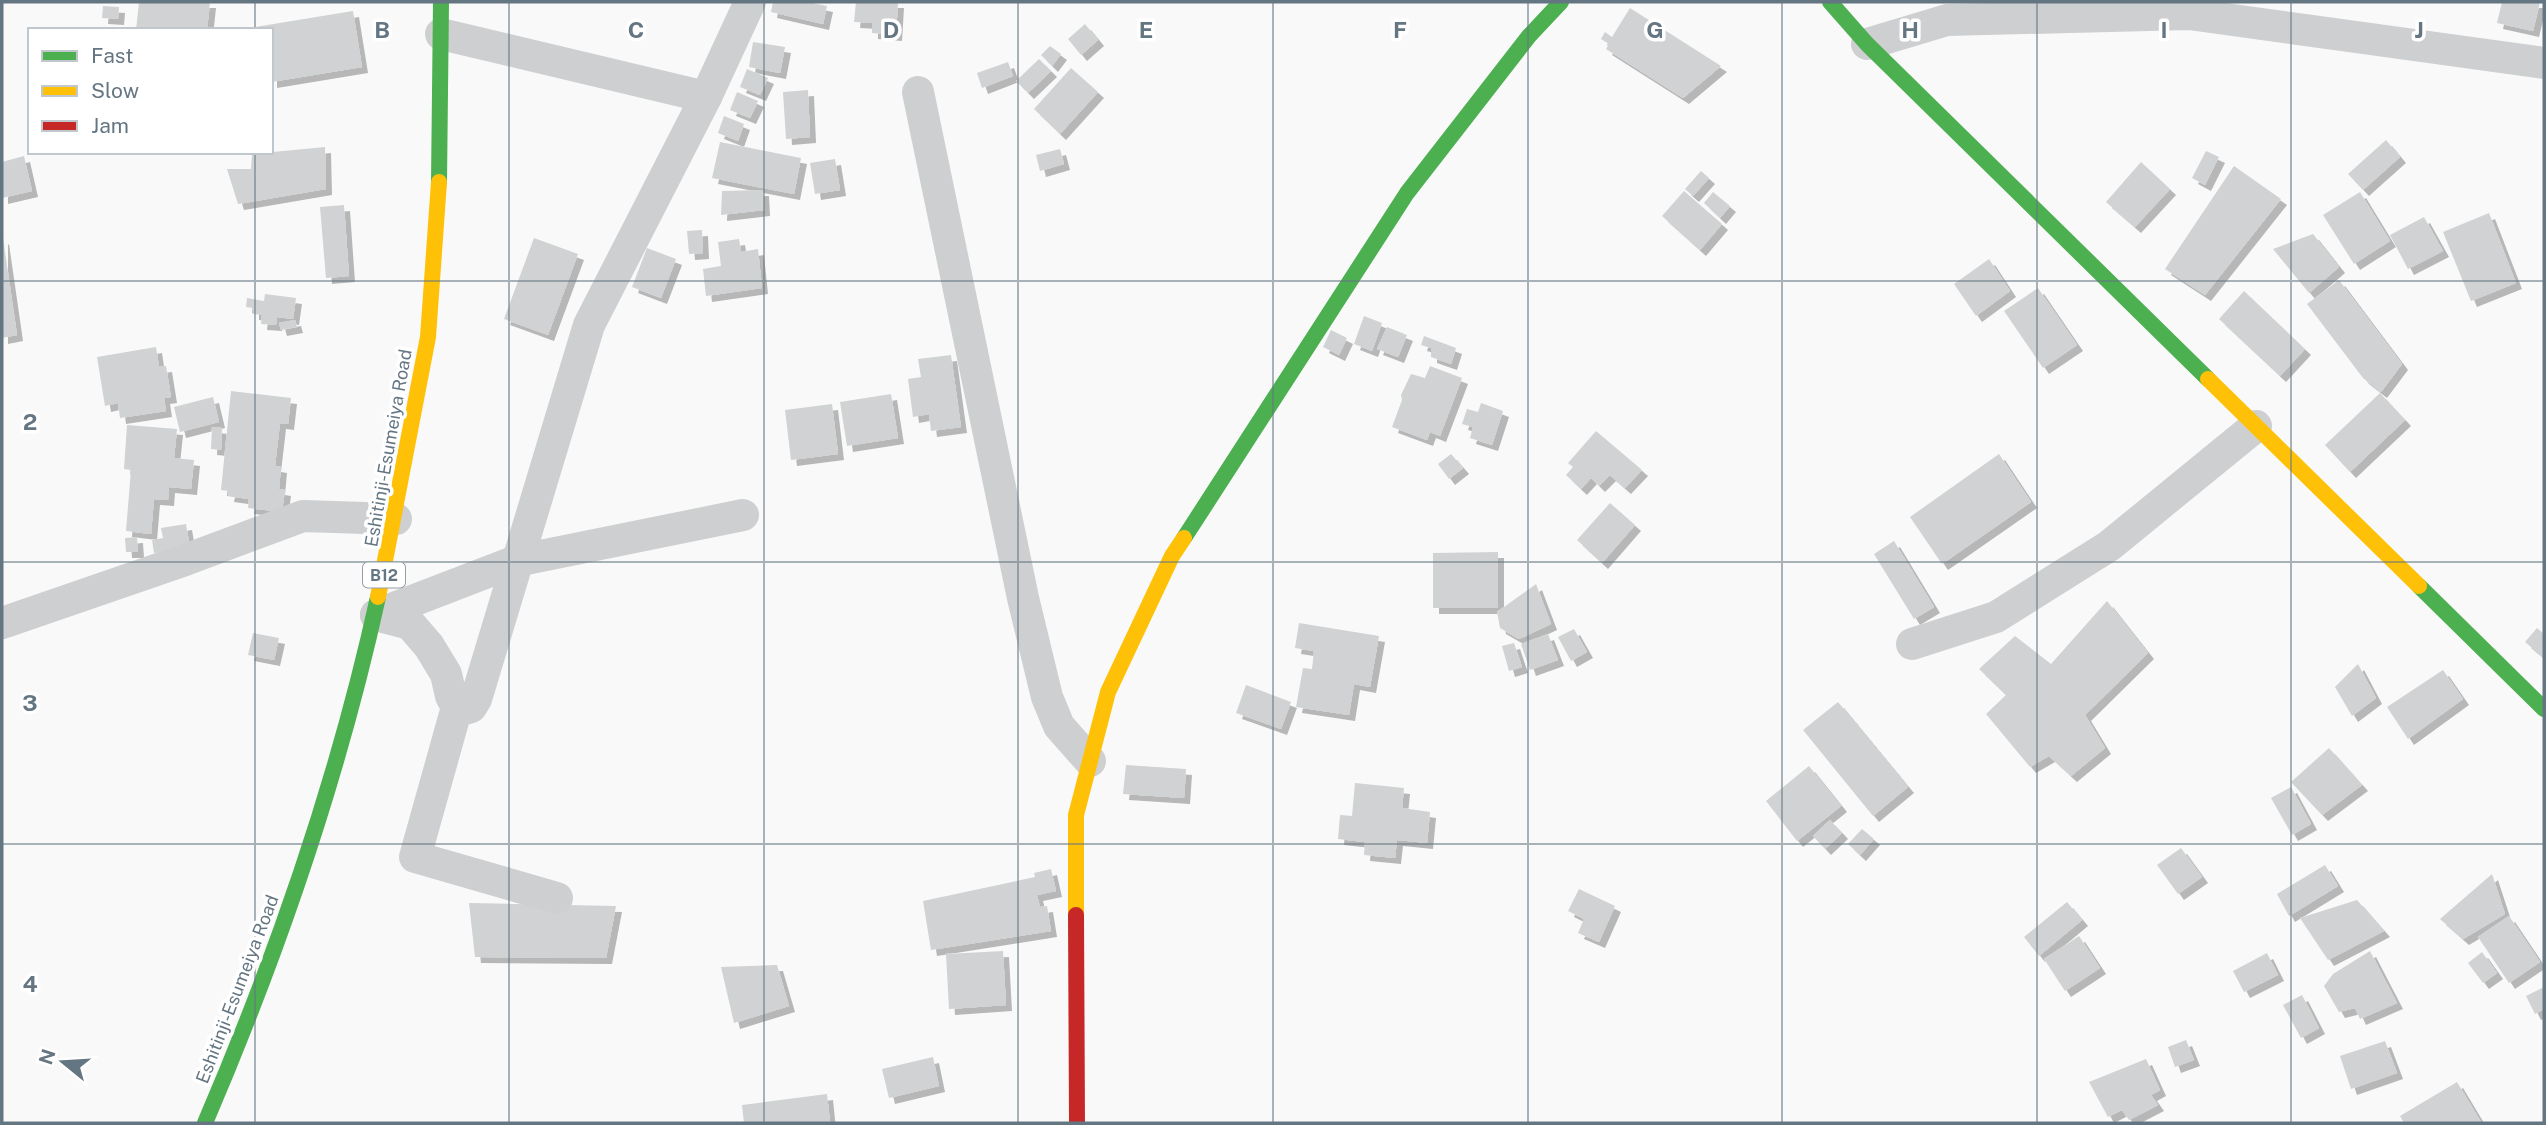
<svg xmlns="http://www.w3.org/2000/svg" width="2546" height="1125" font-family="'Public Sans',sans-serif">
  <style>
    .building { fill: #d0d2d3; filter: url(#shadow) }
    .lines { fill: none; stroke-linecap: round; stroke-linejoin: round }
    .street { stroke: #cecfd0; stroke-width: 32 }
    .fast { stroke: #4caf50; stroke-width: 16 }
    .slow { stroke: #ffc107; stroke-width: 16 }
    .jam { stroke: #c62828; stroke-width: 16 }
    .grid { fill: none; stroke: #657683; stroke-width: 2; stroke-opacity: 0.55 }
    .labels { text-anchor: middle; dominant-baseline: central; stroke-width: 7; stroke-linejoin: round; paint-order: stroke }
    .shield { fill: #fff; stroke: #939fa8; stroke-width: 2 }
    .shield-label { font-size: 16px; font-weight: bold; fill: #657683 }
    .street-label { font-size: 18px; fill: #657683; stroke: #fff }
    .grid-label { font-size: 23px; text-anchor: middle; font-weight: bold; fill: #657683; stroke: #fff; stroke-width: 7; stroke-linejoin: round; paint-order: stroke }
  </style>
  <defs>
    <filter id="shadow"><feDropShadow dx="6" dy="6" stdDeviation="0" flood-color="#0004"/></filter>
  </defs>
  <rect width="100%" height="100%" fill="#f9f9f9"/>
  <g class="building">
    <path d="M 139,2 L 210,2 L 207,30 L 136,30 Z"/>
    <path d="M 773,2 L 807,2 L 827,6 L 823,24 L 771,12 Z"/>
    <path d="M 856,2 L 898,2 L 896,35 L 872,33 L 872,23 L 854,22 Z"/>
    <path d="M 2502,2 L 2540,2 L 2533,31 L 2497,23 Z"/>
    <path d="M 103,6 L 119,7 L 118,19 L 102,18 Z"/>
    <path d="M 1630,8 L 1721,66 L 1683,98 L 1606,49 L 1609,44 L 1601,39 L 1605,32 L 1612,37 Z"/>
    <path d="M 353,11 L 362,67 L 271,82 L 271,30 L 249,28 Z"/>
    <path d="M 1085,24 L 1098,40 L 1081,55 L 1068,39 Z"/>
    <path d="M 753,42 L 785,47 L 780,73 L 749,67 Z"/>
    <path d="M 1050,46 L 1061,54 L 1052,66 L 1041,55 Z"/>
    <path d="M 1039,59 L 1051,71 L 1028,93 L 1016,81 Z"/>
    <path d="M 1008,62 L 1013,76 L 982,88 L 977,73 Z"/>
    <path d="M 1071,68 L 1098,92 L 1060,134 L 1034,109 Z"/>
    <path d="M 747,69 L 768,78 L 760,95 L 740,87 Z"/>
    <path d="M 808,90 L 810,137 L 786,139 L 783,92 Z"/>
    <path d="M 737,92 L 758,101 L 750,118 L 730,110 Z"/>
    <path d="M 724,116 L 744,124 L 738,141 L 718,133 Z"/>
    <path d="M 2386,140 L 2400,157 L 2363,190 L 2348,174 Z"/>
    <path d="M 720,142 L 801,158 L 794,194 L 712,178 Z"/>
    <path d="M 325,147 L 326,189 L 238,204 L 227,169 L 251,169 L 252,154 Z"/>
    <path d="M 1060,149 L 1064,164 L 1040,171 L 1036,155 Z"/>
    <path d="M 2206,151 L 2219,157 L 2205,185 L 2192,178 Z"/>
    <path d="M 24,156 L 32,191 L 2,198 L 2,162 Z"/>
    <path d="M 835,159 L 840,190 L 815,194 L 810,163 Z"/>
    <path d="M 2141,162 L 2170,189 L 2135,227 L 2106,202 Z"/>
    <path d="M 2234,166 L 2281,199 L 2205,295 L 2165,269 Z"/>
    <path d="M 1701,171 L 1709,178 L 1693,196 L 1685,189 Z"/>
    <path d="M 763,190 L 764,210 L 721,215 L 722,191 Z"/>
    <path d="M 1684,191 L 1722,224 L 1700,250 L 1662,216 Z"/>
    <path d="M 1713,192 L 1730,206 L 1720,218 L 1704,203 Z"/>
    <path d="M 2360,192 L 2390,241 L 2354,264 L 2323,215 Z"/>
    <path d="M 344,205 L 349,276 L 326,278 L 320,207 Z"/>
    <path d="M 2489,213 L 2516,283 L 2471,301 L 2443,232 Z"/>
    <path d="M 2424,217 L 2443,251 L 2408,269 L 2390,235 Z"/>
    <path d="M 702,230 L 703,253 L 689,254 L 687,231 Z"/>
    <path d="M 2313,234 L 2339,267 L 2309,293 L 2273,249 Z"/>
    <path d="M 3,238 L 17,335 L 2,338 L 2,239 Z"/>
    <path d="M 534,238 L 578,254 L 548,335 L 504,319 Z"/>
    <path d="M 739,239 L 741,252 L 758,249 L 762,288 L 706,296 L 703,269 L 721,266 L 718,242 Z"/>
    <path d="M 647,248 L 676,259 L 661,298 L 632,287 Z"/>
    <path d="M 1989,259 L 2010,291 L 1976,316 L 1954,284 Z"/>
    <path d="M 2339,280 L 2402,364 L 2381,392 L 2363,378 L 2307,304 Z"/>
    <path d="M 2038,288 L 2077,345 L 2043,368 L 2004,311 Z"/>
    <path d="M 2244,291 L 2305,349 L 2280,376 L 2219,319 Z"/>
    <path d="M 265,294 L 296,298 L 293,319 L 277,317 L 276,325 L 261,324 L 262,315 L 253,314 L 253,308 L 246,307 L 247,298 L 264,301 Z"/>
    <path d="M 1364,316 L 1382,323 L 1372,351 L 1354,344 Z"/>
    <path d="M 295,320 L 297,327 L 281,330 L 279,323 Z"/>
    <path d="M 1387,327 L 1407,335 L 1398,357 L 1377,349 Z"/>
    <path d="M 1331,330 L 1347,338 L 1339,355 L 1323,347 Z"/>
    <path d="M 1424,336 L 1456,348 L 1451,364 L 1431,357 L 1431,348 L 1421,345 Z"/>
    <path d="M 156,347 L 159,367 L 166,366 L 171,397 L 164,398 L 166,411 L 120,418 L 118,403 L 105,406 L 97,357 Z"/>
    <path d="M 951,355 L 961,427 L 931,431 L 929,414 L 913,417 L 908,379 L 921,377 L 918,359 Z"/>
    <path d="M 1430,366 L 1462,378 L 1440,436 L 1430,432 L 1427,440 L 1392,427 L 1402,400 L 1401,395 L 1411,374 L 1425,378 Z"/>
    <path d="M 231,391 L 291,398 L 288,424 L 280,423 L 275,466 L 281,467 L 279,489 L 285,490 L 282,512 L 248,508 L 249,499 L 228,496 L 229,491 L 221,490 Z"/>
    <path d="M 2380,393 L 2405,420 L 2350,472 L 2325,445 Z"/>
    <path d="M 891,394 L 898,438 L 847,446 L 840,402 Z"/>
    <path d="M 213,397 L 219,422 L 180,432 L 174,407 Z"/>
    <path d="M 1481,403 L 1503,411 L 1492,445 L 1470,438 L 1473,427 L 1462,424 L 1467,409 L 1478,412 Z"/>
    <path d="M 832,404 L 838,454 L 791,460 L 785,410 Z"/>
    <path d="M 127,425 L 177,429 L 174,458 L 194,460 L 191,489 L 169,487 L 168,500 L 154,499 L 151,534 L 126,531 L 131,470 L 124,469 Z"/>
    <path d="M 212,427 L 222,428 L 221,450 L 211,449 Z"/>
    <path d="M 1596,431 L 1642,470 L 1625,488 L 1610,475 L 1599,486 L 1591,478 L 1581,489 L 1566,475 L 1573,467 L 1568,463 Z"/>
    <path d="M 1451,454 L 1463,468 L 1449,479 L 1438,464 Z"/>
    <path d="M 1999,454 L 2031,502 L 1942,564 L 1910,517 Z"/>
    <path d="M 1610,503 L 1635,525 L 1602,563 L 1577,540 Z"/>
    <path d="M 186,524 L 190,548 L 154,553 L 152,540 L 163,538 L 161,528 Z"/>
    <path d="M 137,537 L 138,552 L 126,552 L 125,538 Z"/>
    <path d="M 1894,541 L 1934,607 L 1914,619 L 1874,554 Z"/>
    <path d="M 1498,552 L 1498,608 L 1433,608 L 1433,553 Z"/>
    <path d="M 1536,584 L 1551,624 L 1519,639 L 1500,628 L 1497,612 Z"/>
    <path d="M 2107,601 L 2148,653 L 2085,715 L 2105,748 L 2071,776 L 2049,756 L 2030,767 L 1986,714 L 2006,695 L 1979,669 L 2015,636 L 2051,664 Z"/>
    <path d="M 1299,623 L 1379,636 L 1370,687 L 1354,684 L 1349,715 L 1296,707 L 1303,668 L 1312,669 L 1314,651 L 1295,648 Z"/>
    <path d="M 2537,628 L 2544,634 L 2544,658 L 2525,642 Z"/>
    <path d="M 1574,629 L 1587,652 L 1571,661 L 1558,637 Z"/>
    <path d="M 253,633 L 279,638 L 274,660 L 248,655 Z"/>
    <path d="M 1548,634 L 1558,660 L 1530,670 L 1521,644 Z"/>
    <path d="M 1514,643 L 1522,667 L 1509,671 L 1502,646 Z"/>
    <path d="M 2358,664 L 2376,698 L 2352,716 L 2335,687 Z"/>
    <path d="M 2443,670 L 2463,699 L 2408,739 L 2387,707 Z"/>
    <path d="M 1246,685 L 1291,702 L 1281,729 L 1236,713 Z"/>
    <path d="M 1838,702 L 1908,787 L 1873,816 L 1803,730 Z"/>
    <path d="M 2329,748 L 2362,785 L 2322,815 L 2291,782 Z"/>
    <path d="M 1126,765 L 1186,769 L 1184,798 L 1123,794 Z"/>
    <path d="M 1809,766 L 1841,806 L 1797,841 L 1766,801 Z"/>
    <path d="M 1355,783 L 1404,788 L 1402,808 L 1430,812 L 1427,843 L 1397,840 L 1395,858 L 1364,855 L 1365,842 L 1338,839 L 1340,815 L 1352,816 Z"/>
    <path d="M 2291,787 L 2311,824 L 2292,835 L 2271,798 Z"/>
    <path d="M 1830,820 L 1842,833 L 1825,849 L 1813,836 Z"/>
    <path d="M 1862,829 L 1874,839 L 1860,855 L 1848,844 Z"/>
    <path d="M 2181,848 L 2202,877 L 2178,894 L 2157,865 Z"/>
    <path d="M 2325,865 L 2338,886 L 2289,916 L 2277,894 Z"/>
    <path d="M 1051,869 L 1056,891 L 1037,895 L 1040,907 L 1047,906 L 1051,931 L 931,950 L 923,901 L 1035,877 L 1034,873 Z"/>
    <path d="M 2492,874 L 2505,914 L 2463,939 L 2440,919 Z"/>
    <path d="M 1579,889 L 1615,906 L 1599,942 L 1578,933 L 1584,919 L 1568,911 Z"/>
    <path d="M 2357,900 L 2384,931 L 2328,960 L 2300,918 Z"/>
    <path d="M 2067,902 L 2082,920 L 2039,956 L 2024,937 Z"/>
    <path d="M 469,903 L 616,906 L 606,958 L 475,957 Z"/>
    <path d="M 2509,916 L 2540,962 L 2509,983 L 2478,937 Z"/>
    <path d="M 2079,936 L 2100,968 L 2065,991 L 2044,959 Z"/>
    <path d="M 1003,951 L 1006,1005 L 949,1009 L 946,954 Z"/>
    <path d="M 2370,951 L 2397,1003 L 2360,1019 L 2355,1008 L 2339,1012 L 2324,986 L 2333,974 Z"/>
    <path d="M 2482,952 L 2497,973 L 2483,983 L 2468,963 Z"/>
    <path d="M 2267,953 L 2278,975 L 2244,992 L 2233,971 Z"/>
    <path d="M 777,965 L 789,1006 L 734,1023 L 721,967 Z"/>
    <path d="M 2544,987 L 2544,1009 L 2535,1014 L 2526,996 Z"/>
    <path d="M 2302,995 L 2319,1028 L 2301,1038 L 2283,1005 Z"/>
    <path d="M 2186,1040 L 2194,1060 L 2175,1067 L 2168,1047 Z"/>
    <path d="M 2385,1041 L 2397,1073 L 2351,1089 L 2340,1056 Z"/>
    <path d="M 933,1057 L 939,1086 L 889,1098 L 882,1069 Z"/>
    <path d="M 2146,1059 L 2160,1090 L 2151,1095 L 2158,1105 L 2129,1120 L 2122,1110 L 2108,1117 L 2089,1082 Z"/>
    <path d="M 2457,1082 L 2481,1122 L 2404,1123 L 2400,1116 Z"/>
    <path d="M 827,1094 L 830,1123 L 744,1123 L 742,1105 Z"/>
  </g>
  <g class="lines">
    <g class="street">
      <path d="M 441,34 L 706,97"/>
      <path d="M 1867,44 L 1947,20 L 2189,14 L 2544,63"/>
      <path d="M 918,92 L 1023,598 L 1047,697 L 1059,726 L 1090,761"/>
      <path d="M 376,615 L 410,624 L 429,646 L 446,674 L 451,696 L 457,707 L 464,709 L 471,707 L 476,699 L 589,325 L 706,97 L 750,2"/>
      <path d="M 376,615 L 516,561 L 743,515"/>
      <path d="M 2,623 L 185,560 L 303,516 L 396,519"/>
      <path d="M 1912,644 L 1996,617 L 2109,546 L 2256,426"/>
      <path d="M 457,707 L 415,857 L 557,898"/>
    </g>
    <g class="fast">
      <path d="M 1830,2 L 1867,44 L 2208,379"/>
      <path d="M 439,182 L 441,2"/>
      <path d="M 1184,538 L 1407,193 L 1529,36 L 1561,2"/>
      <path d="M 2419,586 L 2544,709"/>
      <path d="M 205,1123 C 278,953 338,779 378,597"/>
    </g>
    <g class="slow">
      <path d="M 2208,379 L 2419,586"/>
      <path d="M 378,597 L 428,337 L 439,182"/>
      <path d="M 1076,915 L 1076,815 L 1108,692 L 1172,556 L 1184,538"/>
    </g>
    <path class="jam" d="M 1076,915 L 1077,1123"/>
  </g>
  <path class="grid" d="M 255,2 L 255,30M 509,2 L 509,1123M 764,2 L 764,1123M 1018,2 L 1018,1123M 1273,2 L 1273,1123M 1528,2 L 1528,1123M 1782,2 L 1782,1123M 2037,2 L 2037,1123M 2291,2 L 2291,1123M 255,152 L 255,1123M 2,281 L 2544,281M 2,562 L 2544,562M 2,844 L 2544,844"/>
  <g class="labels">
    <rect class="shield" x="363" y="562.5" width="42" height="25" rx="5"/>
    <g class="shield-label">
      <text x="384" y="575">B12</text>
    </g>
    <g class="street-label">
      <text transform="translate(388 448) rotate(-80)">Eshitinji-Esumeiya Road</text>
      <text transform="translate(237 989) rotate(-69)">Eshitinji-Esumeiya Road</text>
    </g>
  </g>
  <g class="grid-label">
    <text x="382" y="38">B</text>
    <text x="636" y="38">C</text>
    <text x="891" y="38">D</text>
    <text x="1146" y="38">E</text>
    <text x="1400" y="38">F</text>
    <text x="1655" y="38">G</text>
    <text x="1910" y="38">H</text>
    <text x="2164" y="38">I</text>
    <text x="2419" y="38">J</text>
    <text x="30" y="430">2</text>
    <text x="30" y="711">3</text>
    <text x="30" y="992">4</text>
  </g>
  <rect width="2546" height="1125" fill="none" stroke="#657683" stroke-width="7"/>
  <rect x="28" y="28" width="245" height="126" fill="#ffffff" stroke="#c1c8cd" stroke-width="2"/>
  <rect x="42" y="51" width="35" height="10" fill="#4caf50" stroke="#c1c8cd" stroke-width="2"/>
  <text x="91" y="63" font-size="21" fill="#657683">Fast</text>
  <rect x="42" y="86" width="35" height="10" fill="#ffc107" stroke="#c1c8cd" stroke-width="2"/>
  <text x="91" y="98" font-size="21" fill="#657683">Slow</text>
  <rect x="42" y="121" width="35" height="10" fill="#c62828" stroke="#c1c8cd" stroke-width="2"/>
  <text x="91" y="133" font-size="21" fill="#657683">Jam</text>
  <g transform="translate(63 1062) rotate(288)" stroke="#ffffff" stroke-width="5" paint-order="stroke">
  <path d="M0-5L12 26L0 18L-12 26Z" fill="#657683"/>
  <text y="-10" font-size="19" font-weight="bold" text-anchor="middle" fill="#657683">N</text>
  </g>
</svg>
